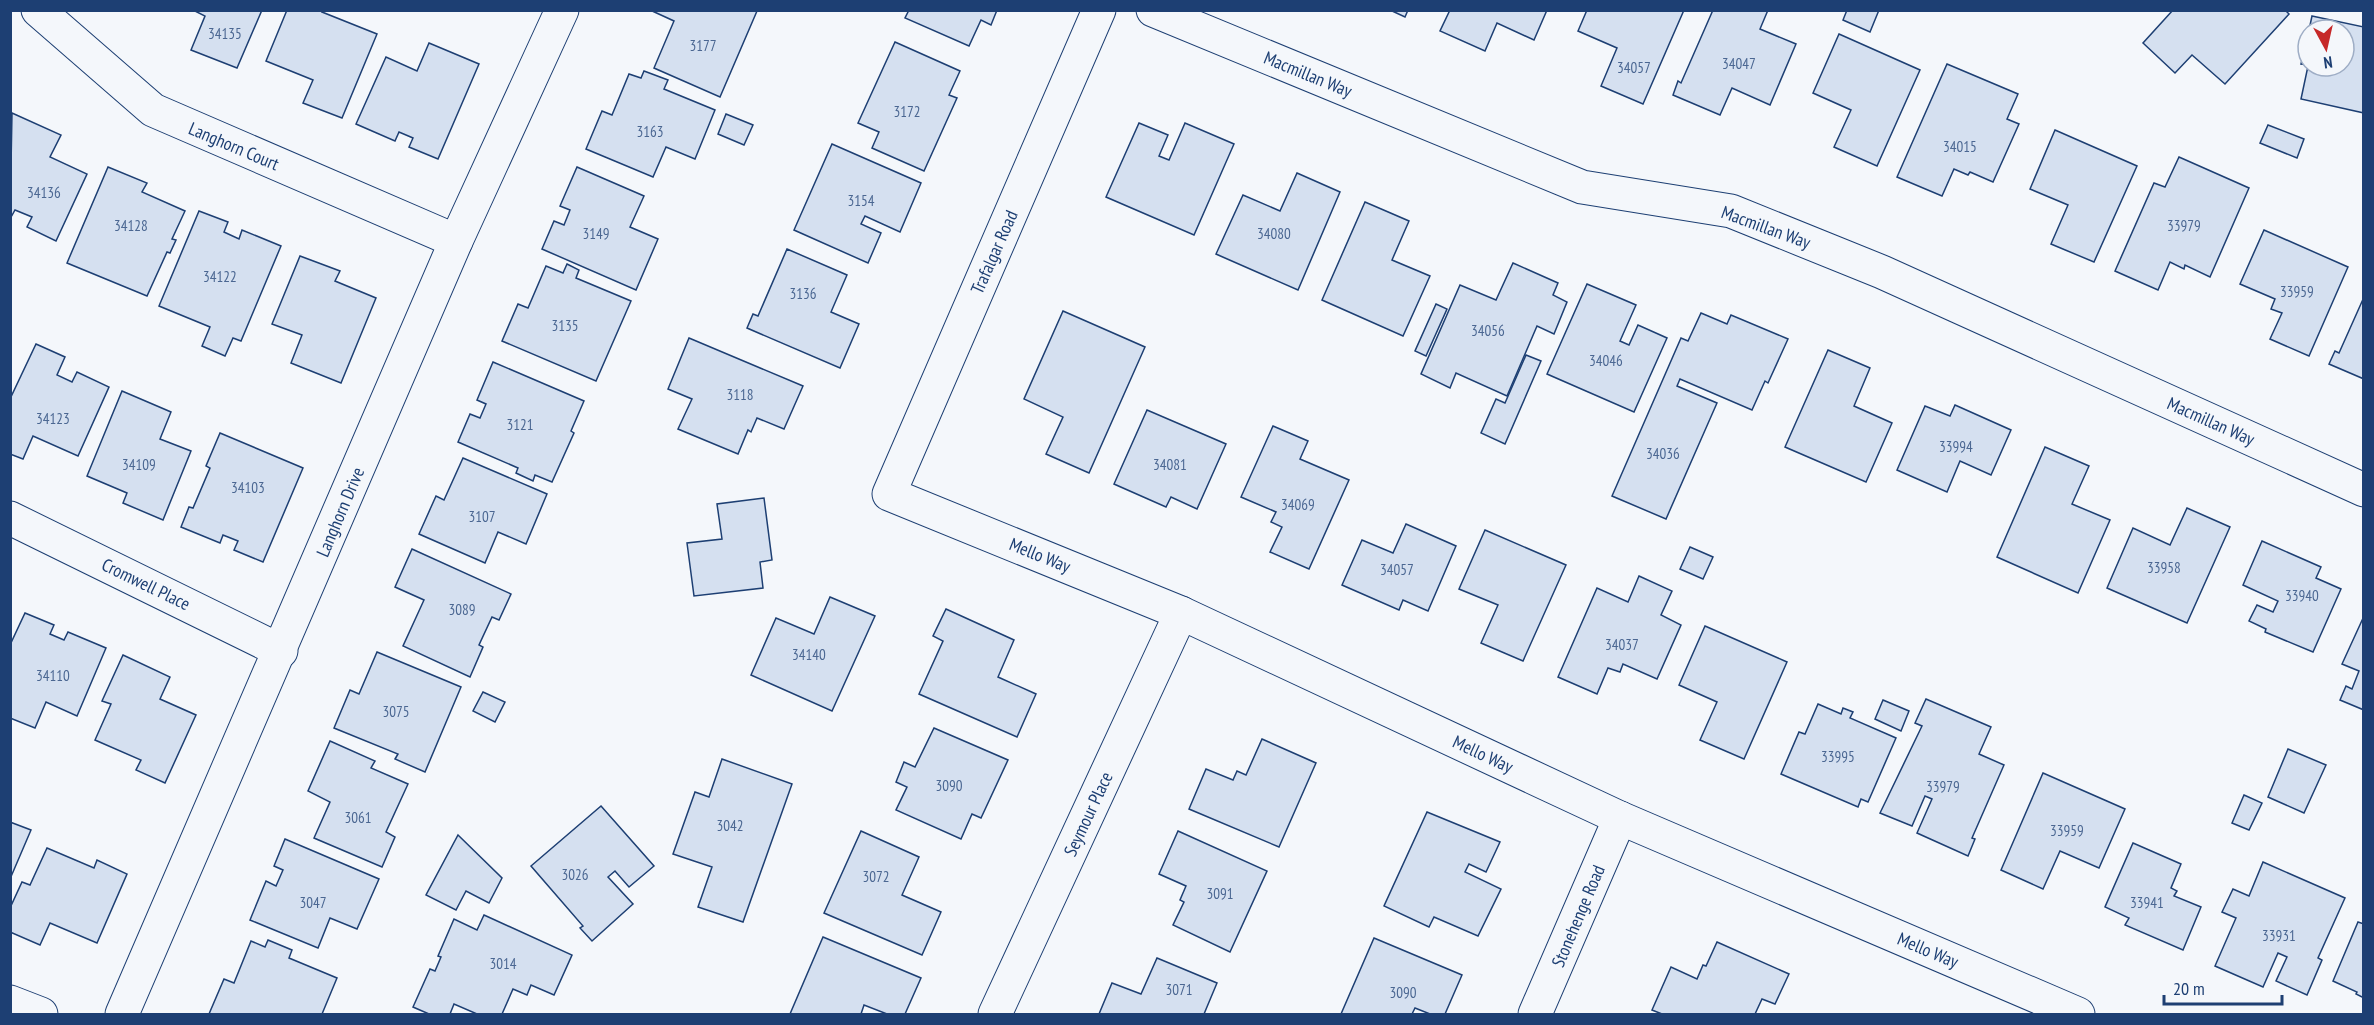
<svg xmlns="http://www.w3.org/2000/svg" width="2374" height="1025" font-family="'PT Sans Narrow',sans-serif">
  <style>
    .building { fill: #d5e0f0; stroke: #1d3f73; stroke-width: 1.5 }
    .lines { fill: none; stroke-linecap: round; stroke-linejoin: round }
    .street-casing { stroke: #1d3f73; stroke-width: 35 }
    .street { stroke: #f4f7fb; stroke-width: 33 }
    .labels { text-anchor: middle; dominant-baseline: central; stroke-width: 4.5; stroke-linejoin: round; paint-order: stroke }
    .number-label { font-size: 15px; fill: #4b6792 }
    .street-label { font-size: 18px; fill: #1d3f73; stroke: #f4f7fb }
  </style>
  <rect width="100%" height="100%" fill="#f4f7fb"/>
  <g class="building">
    <path d="M 193,10 L 262,10 L 237,68 L 191,50 L 205,16 Z"/>
    <path d="M 287,10 L 323,10 L 322,12 L 377,34 L 342,118 L 303,103 L 313,80 L 266,61 Z"/>
    <path d="M 650,10 L 757,11 L 720,97 L 654,68 L 674,21 Z"/>
    <path d="M 909,10 L 997,10 L 991,25 L 981,20 L 969,46 L 905,18 Z"/>
    <path d="M 1390,10 L 1408,10 L 1405,17 Z"/>
    <path d="M 1450,10 L 1547,10 L 1534,40 L 1497,23 L 1485,51 L 1440,31 Z"/>
    <path d="M 1587,10 L 1684,10 L 1643,104 L 1601,86 L 1617,48 L 1578,31 Z"/>
    <path d="M 1713,10 L 1768,10 L 1760,29 L 1796,44 L 1770,105 L 1732,88 L 1720,115 L 1673,95 L 1678,81 L 1681,83 Z"/>
    <path d="M 1847,10 L 1879,10 L 1870,32 L 1843,20 Z"/>
    <path d="M 2173,10 L 2285,10 L 2289,14 L 2225,84 L 2192,55 L 2175,73 L 2143,43 Z"/>
    <path d="M 2312,16 L 2364,27 L 2364,113 L 2301,99 L 2308,66 L 2344,66 L 2344,30 L 2309,30 Z"/>
    <path d="M 1839,34 L 1920,70 L 1877,166 L 1834,147 L 1851,110 L 1813,93 Z"/>
    <path d="M 2308,34 L 2308,65 L 2301,64 Z"/>
    <path d="M 895,42 L 960,71 L 949,95 L 957,98 L 924,171 L 872,148 L 879,132 L 858,123 Z"/>
    <path d="M 429,43 L 479,64 L 438,159 L 409,147 L 413,138 L 399,132 L 395,141 L 356,124 L 386,57 L 417,71 Z"/>
    <path d="M 1947,64 L 2018,94 L 2007,119 L 2019,124 L 1993,182 L 1970,172 L 1968,175 L 1954,169 L 1942,196 L 1897,177 Z"/>
    <path d="M 644,71 L 668,80 L 664,89 L 715,110 L 695,159 L 666,147 L 653,177 L 586,149 L 602,111 L 612,115 L 629,74 L 641,78 Z"/>
    <path d="M 12,113 L 61,135 L 50,157 L 87,174 L 56,241 L 27,227 L 32,217 L 15,210 L 10,219 Z"/>
    <path d="M 726,114 L 753,125 L 744,145 L 718,134 Z"/>
    <path d="M 1139,123 L 1168,135 L 1159,156 L 1169,160 L 1185,123 L 1234,144 L 1194,235 L 1106,197 Z"/>
    <path d="M 2268,125 L 2304,139 L 2297,158 L 2260,143 Z"/>
    <path d="M 2055,130 L 2137,166 L 2094,262 L 2051,244 L 2068,205 L 2030,189 Z"/>
    <path d="M 832,144 L 921,183 L 900,232 L 865,216 L 861,224 L 881,233 L 868,263 L 794,230 Z"/>
    <path d="M 2179,157 L 2249,188 L 2210,277 L 2185,265 L 2184,269 L 2170,262 L 2158,290 L 2115,271 L 2154,183 L 2165,187 Z"/>
    <path d="M 108,167 L 147,183 L 142,192 L 185,211 L 172,239 L 176,240 L 170,253 L 167,252 L 147,296 L 67,263 Z"/>
    <path d="M 577,167 L 644,196 L 630,227 L 658,239 L 636,290 L 542,249 L 554,221 L 564,225 L 570,210 L 560,206 Z"/>
    <path d="M 1297,173 L 1340,192 L 1298,290 L 1216,254 L 1243,195 L 1280,211 Z"/>
    <path d="M 1365,202 L 1409,221 L 1392,260 L 1430,276 L 1403,336 L 1322,300 Z"/>
    <path d="M 199,211 L 228,222 L 224,232 L 239,239 L 242,230 L 281,246 L 241,341 L 233,338 L 225,356 L 202,346 L 210,327 L 159,306 Z"/>
    <path d="M 2264,230 L 2348,267 L 2309,356 L 2270,339 L 2282,313 L 2271,309 L 2275,299 L 2240,284 Z"/>
    <path d="M 787,249 L 847,275 L 831,312 L 859,324 L 840,368 L 747,328 L 753,314 L 758,316 Z"/>
    <path d="M 300,256 L 340,271 L 335,281 L 376,298 L 341,383 L 291,363 L 302,335 L 272,324 Z"/>
    <path d="M 1513,263 L 1558,283 L 1553,295 L 1567,302 L 1554,334 L 1537,326 L 1507,396 L 1456,373 L 1450,388 L 1421,374 L 1460,285 L 1496,300 Z"/>
    <path d="M 567,264 L 579,270 L 576,278 L 631,301 L 596,381 L 502,341 L 518,304 L 528,308 L 546,266 L 563,273 Z"/>
    <path d="M 1587,284 L 1636,305 L 1620,341 L 1629,345 L 1638,325 L 1667,338 L 1634,412 L 1547,374 Z"/>
    <path d="M 2364,297 L 2364,379 L 2329,364 L 2335,351 L 2339,353 Z"/>
    <path d="M 1436,304 L 1447,309 L 1426,356 L 1415,351 Z"/>
    <path d="M 1063,311 L 1145,347 L 1089,473 L 1046,454 L 1063,417 L 1024,399 Z"/>
    <path d="M 1701,313 L 1727,324 L 1731,315 L 1788,339 L 1768,383 L 1765,381 L 1752,410 L 1680,379 L 1677,386 L 1717,403 L 1666,519 L 1612,496 L 1681,338 L 1688,341 Z"/>
    <path d="M 689,338 L 803,386 L 784,429 L 757,418 L 751,432 L 748,430 L 738,454 L 678,429 L 692,399 L 668,389 Z"/>
    <path d="M 36,344 L 65,357 L 57,375 L 72,382 L 77,372 L 109,387 L 78,456 L 33,436 L 23,459 L 10,454 L 10,399 Z"/>
    <path d="M 1828,350 L 1870,368 L 1854,406 L 1892,423 L 1866,482 L 1785,447 Z"/>
    <path d="M 1526,355 L 1541,361 L 1505,444 L 1481,433 L 1496,399 L 1505,403 Z"/>
    <path d="M 493,362 L 584,401 L 571,431 L 574,433 L 552,482 L 535,475 L 533,481 L 516,473 L 518,468 L 458,442 L 470,414 L 480,418 L 486,404 L 477,400 Z"/>
    <path d="M 122,391 L 171,412 L 160,439 L 191,451 L 163,520 L 123,503 L 127,493 L 87,476 Z"/>
    <path d="M 1955,405 L 2011,430 L 1991,475 L 1960,461 L 1947,492 L 1897,470 L 1925,406 L 1950,416 Z"/>
    <path d="M 1147,410 L 1226,444 L 1197,509 L 1171,497 L 1166,507 L 1114,484 Z"/>
    <path d="M 1273,426 L 1308,441 L 1300,459 L 1349,480 L 1309,569 L 1270,552 L 1282,527 L 1271,522 L 1276,512 L 1241,497 Z"/>
    <path d="M 220,433 L 303,468 L 263,562 L 234,550 L 238,541 L 223,535 L 220,543 L 181,527 L 189,507 L 193,508 L 210,468 L 206,466 Z"/>
    <path d="M 2045,447 L 2089,466 L 2072,504 L 2110,520 L 2078,593 L 1997,557 Z"/>
    <path d="M 463,458 L 547,494 L 526,544 L 498,532 L 485,563 L 419,534 L 436,496 L 444,500 Z"/>
    <path d="M 764,498 L 772,560 L 760,562 L 763,588 L 694,596 L 687,543 L 722,539 L 717,504 Z"/>
    <path d="M 2187,508 L 2230,527 L 2187,623 L 2107,588 L 2133,528 L 2170,545 Z"/>
    <path d="M 1406,524 L 1456,546 L 1428,611 L 1403,600 L 1399,610 L 1342,585 L 1362,540 L 1393,553 Z"/>
    <path d="M 1485,530 L 1566,565 L 1523,661 L 1481,643 L 1498,605 L 1459,589 Z"/>
    <path d="M 2262,541 L 2321,567 L 2316,578 L 2341,589 L 2313,652 L 2265,632 L 2266,629 L 2249,621 L 2257,605 L 2273,612 L 2278,601 L 2243,585 Z"/>
    <path d="M 1690,547 L 1713,557 L 1703,579 L 1680,569 Z"/>
    <path d="M 412,549 L 511,594 L 499,620 L 492,617 L 479,645 L 483,647 L 470,677 L 403,646 L 424,600 L 395,587 Z"/>
    <path d="M 1639,576 L 1672,591 L 1661,615 L 1681,625 L 1657,679 L 1623,664 L 1620,672 L 1608,668 L 1597,694 L 1558,677 L 1597,588 L 1628,602 Z"/>
    <path d="M 830,597 L 875,616 L 832,711 L 751,675 L 776,618 L 814,634 Z"/>
    <path d="M 946,609 L 1014,640 L 998,677 L 1036,694 L 1017,737 L 919,694 L 943,641 L 933,636 Z"/>
    <path d="M 25,613 L 54,625 L 50,634 L 64,640 L 68,632 L 106,648 L 77,716 L 46,702 L 35,728 L 10,718 L 10,645 Z"/>
    <path d="M 2364,616 L 2364,710 L 2340,700 L 2346,686 L 2352,689 L 2359,671 L 2342,664 Z"/>
    <path d="M 1705,626 L 1787,662 L 1744,759 L 1700,740 L 1717,702 L 1679,685 Z"/>
    <path d="M 377,652 L 461,687 L 425,772 L 395,759 L 398,754 L 334,728 L 350,690 L 359,694 Z"/>
    <path d="M 123,655 L 170,677 L 160,699 L 196,715 L 165,783 L 136,770 L 141,760 L 95,740 L 111,704 L 102,701 Z"/>
    <path d="M 483,692 L 505,702 L 495,722 L 473,711 Z"/>
    <path d="M 1926,699 L 1991,727 L 1979,754 L 2004,765 L 1972,838 L 1975,839 L 1968,856 L 1917,833 L 1932,799 L 1925,796 L 1912,826 L 1880,813 L 1922,726 L 1915,723 Z"/>
    <path d="M 1883,700 L 1909,711 L 1901,731 L 1875,719 Z"/>
    <path d="M 1818,704 L 1841,714 L 1843,708 L 1853,712 L 1850,718 L 1896,738 L 1868,802 L 1861,799 L 1858,807 L 1781,774 L 1799,732 L 1805,734 Z"/>
    <path d="M 934,728 L 1008,760 L 981,818 L 972,814 L 961,839 L 896,810 L 907,787 L 896,782 L 904,762 L 915,767 Z"/>
    <path d="M 1262,739 L 1316,763 L 1279,847 L 1189,809 L 1206,769 L 1233,780 L 1237,771 L 1246,775 Z"/>
    <path d="M 330,741 L 375,761 L 371,768 L 408,784 L 386,832 L 395,837 L 382,867 L 314,838 L 330,802 L 308,791 Z"/>
    <path d="M 2288,749 L 2326,765 L 2304,813 L 2268,797 Z"/>
    <path d="M 722,759 L 792,784 L 743,922 L 698,907 L 712,867 L 673,854 L 695,792 L 709,797 Z"/>
    <path d="M 2043,773 L 2125,809 L 2099,868 L 2060,851 L 2043,889 L 2001,870 Z"/>
    <path d="M 2244,795 L 2262,803 L 2249,830 L 2232,823 Z"/>
    <path d="M 601,806 L 654,866 L 629,887 L 615,871 L 608,877 L 633,904 L 592,941 L 580,928 L 583,926 L 531,866 Z"/>
    <path d="M 1427,812 L 1500,842 L 1486,872 L 1469,864 L 1465,872 L 1501,889 L 1478,936 L 1434,917 L 1429,927 L 1384,906 Z"/>
    <path d="M 10,822 L 31,830 L 10,879 Z"/>
    <path d="M 861,831 L 919,857 L 902,895 L 941,912 L 922,955 L 824,913 Z"/>
    <path d="M 1178,831 L 1267,871 L 1230,952 L 1173,925 L 1184,902 L 1180,900 L 1186,886 L 1159,874 Z"/>
    <path d="M 458,835 L 502,878 L 489,903 L 466,891 L 456,910 L 426,895 Z"/>
    <path d="M 285,839 L 379,879 L 357,929 L 330,918 L 318,948 L 250,920 L 266,881 L 276,886 L 283,870 L 274,866 Z"/>
    <path d="M 2133,843 L 2181,864 L 2171,888 L 2177,891 L 2174,896 L 2201,907 L 2183,950 L 2125,925 L 2129,918 L 2105,907 Z"/>
    <path d="M 47,848 L 94,868 L 97,860 L 127,874 L 97,943 L 50,923 L 40,945 L 10,932 L 10,908 L 22,882 L 30,885 Z"/>
    <path d="M 2263,862 L 2345,898 L 2318,958 L 2322,960 L 2307,995 L 2276,981 L 2287,957 L 2278,953 L 2263,987 L 2215,966 L 2236,918 L 2222,912 L 2233,889 L 2249,896 Z"/>
    <path d="M 484,915 L 572,955 L 554,995 L 531,985 L 527,995 L 513,989 L 502,1014 L 477,1014 L 454,1004 L 450,1014 L 429,1014 L 413,1007 L 430,969 L 435,971 L 441,957 L 438,956 L 454,919 L 477,930 Z"/>
    <path d="M 2358,922 L 2364,924 L 2364,998 L 2356,994 L 2357,992 L 2333,981 Z"/>
    <path d="M 823,937 L 921,978 L 905,1014 L 887,1014 L 864,1005 L 861,1014 L 790,1014 Z"/>
    <path d="M 1374,938 L 1462,975 L 1445,1014 L 1430,1014 L 1415,1008 L 1412,1014 L 1341,1014 Z"/>
    <path d="M 268,940 L 292,950 L 289,958 L 337,978 L 322,1014 L 209,1014 L 224,979 L 234,983 L 251,941 L 265,947 Z"/>
    <path d="M 1717,942 L 1789,974 L 1775,1004 L 1762,999 L 1755,1014 L 1662,1014 L 1652,1010 L 1671,967 L 1697,979 L 1703,965 L 1706,966 Z"/>
    <path d="M 1157,958 L 1217,983 L 1204,1014 L 1099,1014 L 1112,983 L 1141,994 Z"/>
  </g>
  <g class="lines">
    <g class="street-casing">
      <g id="street">
        <path d="M 38,10 L 153,110 L 456,241"/>
        <path d="M 1099,10 L 889,494 L 1181,613 L 1620,818 L 2078,1014"/>
        <path d="M 1153,10 L 1582,187 L 1731,211 L 1882,272 L 2364,490"/>
        <path d="M 10,518 L 281,651"/>
        <path d="M 10,1002 L 41,1014"/>
        <path d="M 122,1014 L 456,241 L 562,10"/>
        <path d="M 995,1014 L 1181,613"/>
        <path d="M 1535,1014 L 1620,818"/>
      </g>
    </g>
    <use href="#street" class="street"/>
  </g>
  <g class="labels">
    <g class="number-label">
      <text x="225" y="33">34135</text>
      <text x="703" y="45">3177</text>
      <text x="1739" y="63">34047</text>
      <text x="1634" y="67">34057</text>
      <text x="907" y="111">3172</text>
      <text x="650" y="131">3163</text>
      <text x="1960" y="146">34015</text>
      <text x="44" y="192">34136</text>
      <text x="861" y="200">3154</text>
      <text x="131" y="225">34128</text>
      <text x="2184" y="225">33979</text>
      <text x="596" y="233">3149</text>
      <text x="1274" y="233">34080</text>
      <text x="220" y="276">34122</text>
      <text x="2297" y="291">33959</text>
      <text x="803" y="293">3136</text>
      <text x="565" y="325">3135</text>
      <text x="1488" y="330">34056</text>
      <text x="1606" y="360">34046</text>
      <text x="740" y="394">3118</text>
      <text x="53" y="418">34123</text>
      <text x="520" y="424">3121</text>
      <text x="1956" y="446">33994</text>
      <text x="1663" y="453">34036</text>
      <text x="139" y="464">34109</text>
      <text x="1170" y="464">34081</text>
      <text x="248" y="487">34103</text>
      <text x="1298" y="504">34069</text>
      <text x="482" y="516">3107</text>
      <text x="2164" y="567">33958</text>
      <text x="1397" y="569">34057</text>
      <text x="2302" y="595">33940</text>
      <text x="462" y="609">3089</text>
      <text x="1622" y="644">34037</text>
      <text x="809" y="654">34140</text>
      <text x="53" y="675">34110</text>
      <text x="396" y="711">3075</text>
      <text x="1838" y="756">33995</text>
      <text x="949" y="785">3090</text>
      <text x="1943" y="786">33979</text>
      <text x="358" y="817">3061</text>
      <text x="730" y="825">3042</text>
      <text x="2067" y="830">33959</text>
      <text x="575" y="874">3026</text>
      <text x="876" y="876">3072</text>
      <text x="1220" y="893">3091</text>
      <text x="313" y="902">3047</text>
      <text x="2147" y="902">33941</text>
      <text x="2279" y="935">33931</text>
      <text x="503" y="963">3014</text>
      <text x="1179" y="989">3071</text>
      <text x="1403" y="992">3090</text>
    </g>
    <g class="street-label">
      <text transform="translate(1308 74) rotate(22)">Macmillan Way</text>
      <text transform="translate(234 146) rotate(23)">Langhorn Court</text>
      <text transform="translate(1766 227) rotate(20)">Macmillan Way</text>
      <text transform="translate(994 252) rotate(-66)">Trafalgar Road</text>
      <text transform="translate(2211 421) rotate(24)">Macmillan Way</text>
      <text transform="translate(340 512) rotate(-67)">Langhorn Drive</text>
      <text transform="translate(1040 555) rotate(22)">Mello Way</text>
      <text transform="translate(146 584) rotate(26)">Cromwell Place</text>
      <text transform="translate(1483 754) rotate(25)">Mello Way</text>
      <text transform="translate(1088 814) rotate(-65)">Seymour Place</text>
      <text transform="translate(1578 916) rotate(-67)">Stonehenge Road</text>
      <text transform="translate(1928 950) rotate(23)">Mello Way</text>
    </g>
  </g>
  <rect width="2374" height="1025" fill="none" stroke="#1d3f73" stroke-width="24"/>
  <g transform="translate(2326 48) rotate(172)"><circle r="28" fill="#f4f7fb" stroke="#9eadc5" stroke-width="1.5"/>
  <path d="M0-4.5L10 22L0 15L-10 22Z" fill="#c62828"/>
  <text y="-9" font-size="16" font-weight="bold" text-anchor="middle" fill="#1d3f73">N</text>
  </g>
  <path d="M2164 995v9h118v-9" fill="none" stroke="#1d3f73" stroke-width="3"/>
  <text x="2173" y="995" font-size="18" fill="#1d3f73" stroke="#f4f7fb" stroke-width="4.5" paint-order="stroke">20 m</text>
</svg>
